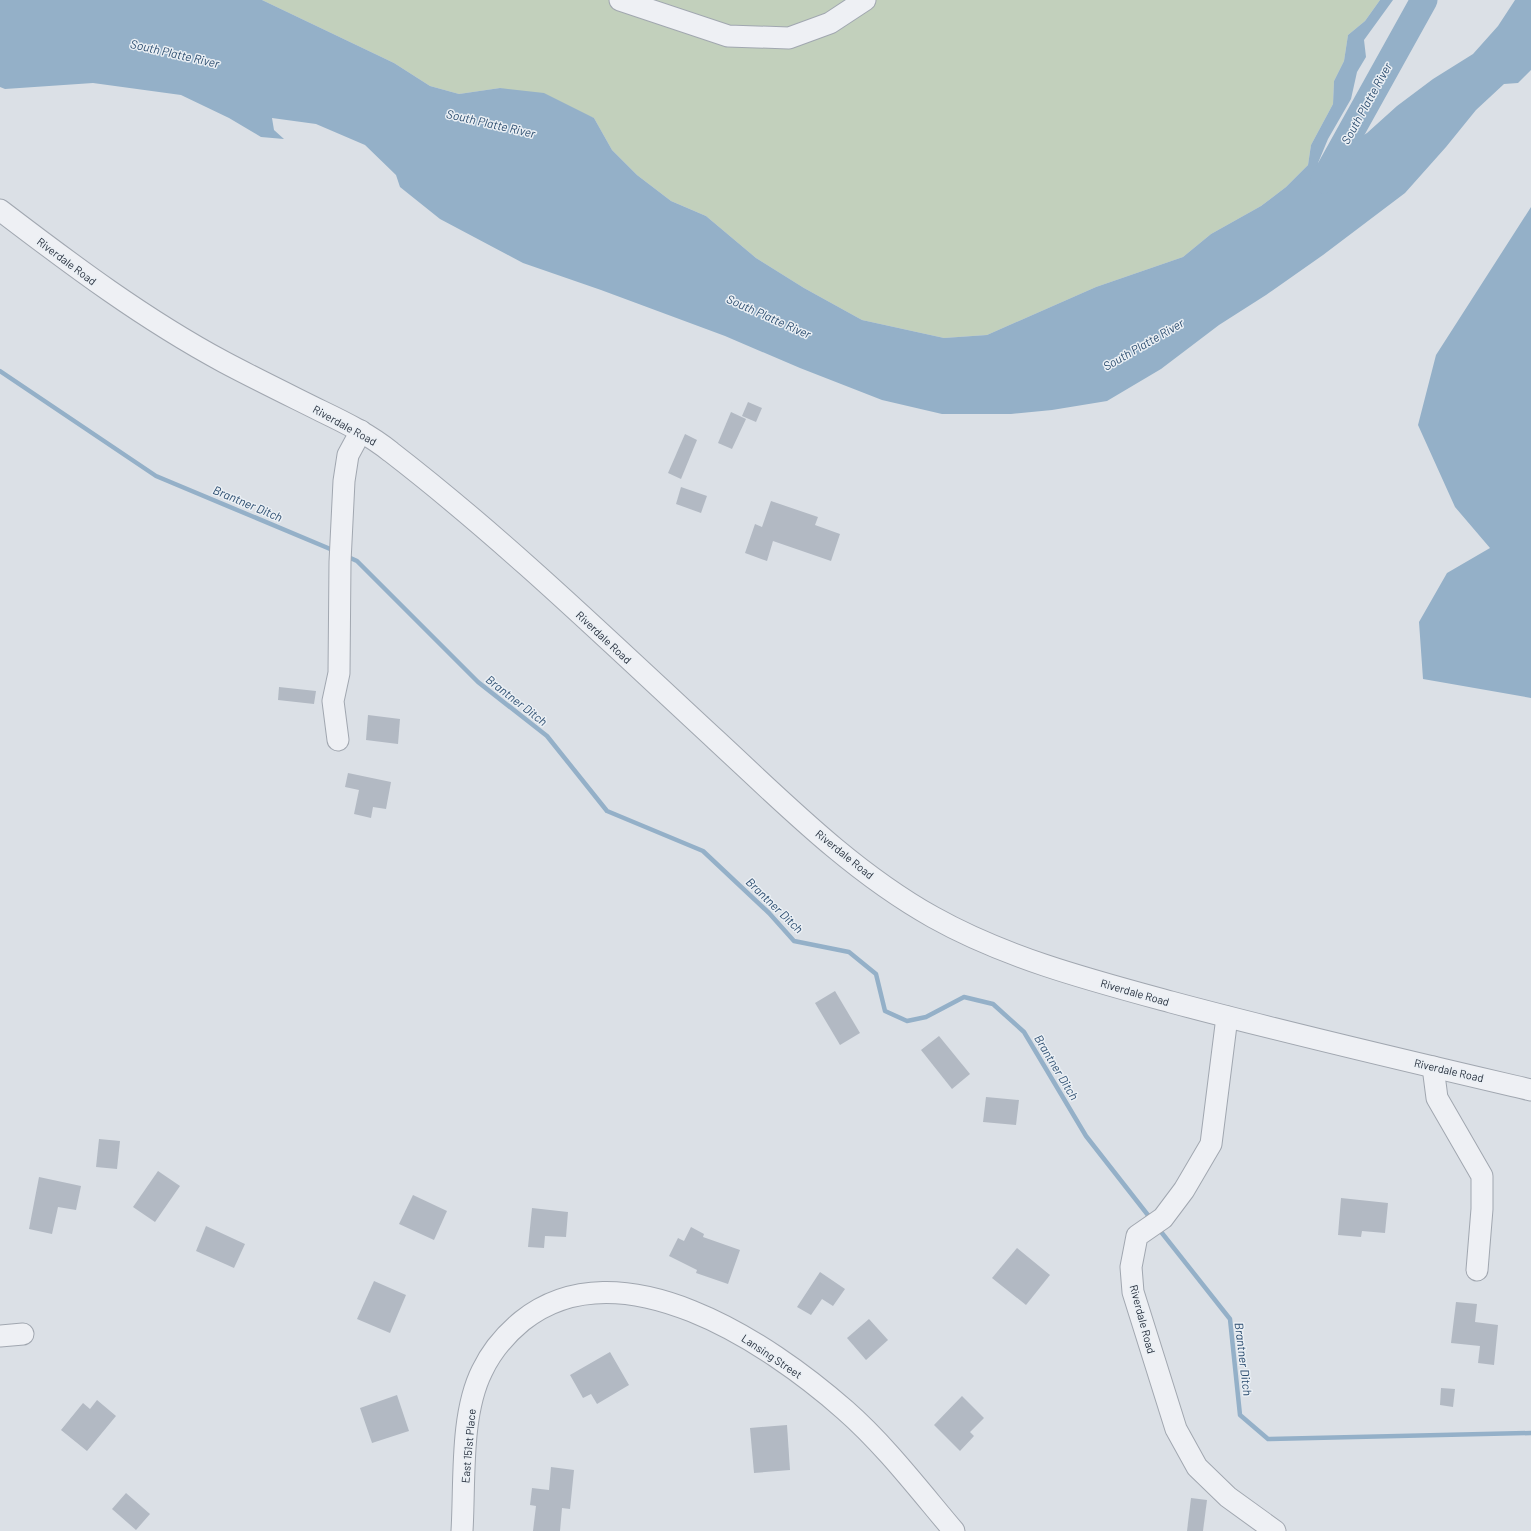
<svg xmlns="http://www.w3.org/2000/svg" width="1531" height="1531" font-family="Barlow,sans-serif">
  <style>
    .green { fill: #c2d0bc }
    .water { fill: #94b0c8 }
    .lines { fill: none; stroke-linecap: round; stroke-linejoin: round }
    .stream { stroke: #94b0c8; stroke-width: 4.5 }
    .river { stroke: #94b0c8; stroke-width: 27 }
    .building { fill: #b2b9c3 }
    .minor-casing { stroke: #a1a7b0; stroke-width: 23 }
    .minor { stroke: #eef0f4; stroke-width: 21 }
    .labels { text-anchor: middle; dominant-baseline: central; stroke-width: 3; stroke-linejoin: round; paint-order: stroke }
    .street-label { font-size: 11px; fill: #252e3c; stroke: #eaeff4 }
    .water-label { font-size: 12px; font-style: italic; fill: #2e4f71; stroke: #eaeff4 }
  </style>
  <rect width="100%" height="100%" fill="#dbe0e6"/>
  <path class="green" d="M 262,0 L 1380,0 L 1365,21 L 1348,35 L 1344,61 L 1334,81 L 1333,104 L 1311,145 L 1308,165 L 1286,187 L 1261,206 L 1211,234 L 1183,257 L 1096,287 L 987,335 L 944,338 L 862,320 L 804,288 L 756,258 L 706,216 L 671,201 L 637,175 L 612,150 L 594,118 L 500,88 L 459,94 L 430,86 L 394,63 Z"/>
  <g class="water">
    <path d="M 0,0 L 262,0 L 394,63 L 430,86 L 459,94 L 500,88 L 544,93 L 594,118 L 612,150 L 637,175 L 671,201 L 706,216 L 756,258 L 804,288 L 862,320 L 944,338 L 987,335 L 1096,287 L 1183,257 L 1211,234 L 1261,206 L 1286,187 L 1308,165 L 1311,145 L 1333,104 L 1334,81 L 1344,61 L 1348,35 L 1365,21 L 1380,0 L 1393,0 L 1364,40 L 1366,57 L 1357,72 L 1351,99 L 1328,139 L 1318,163 L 1367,133 L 1397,106 L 1433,79 L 1473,54 L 1498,26 L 1515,0 L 1531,0 L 1531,70 L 1518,83 L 1504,84 L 1476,110 L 1446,147 L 1405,193 L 1323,255 L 1266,295 L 1219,325 L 1161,369 L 1107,401 L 1052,410 L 1011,414 L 942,414 L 882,400 L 800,368 L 725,336 L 601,290 L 523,263 L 440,219 L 400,187 L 396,175 L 365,145 L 316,124 L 272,118 L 274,130 L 284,139 L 261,137 L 229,118 L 181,95 L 93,83 L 5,89 L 0,87 Z"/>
    <path d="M 1531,207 L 1531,698 L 1423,679 L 1419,622 L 1447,573 L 1490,548 L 1455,507 L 1418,425 L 1436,355 Z"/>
  </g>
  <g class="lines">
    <g class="stream">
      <path d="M 0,371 L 156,476 L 335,551"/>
      <path d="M 346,556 L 357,561 L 478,682 L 547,736 L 607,811 L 703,851 L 769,913 L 794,941 L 849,952 L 876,974 L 885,1011 L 907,1021 L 926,1017 L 964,997 L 993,1004 L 1024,1032 L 1086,1136 L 1151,1219"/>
      <path d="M 1158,1228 L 1230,1319 L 1240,1415 L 1268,1439 L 1531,1433"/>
    </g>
    <path class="river" d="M 1324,180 L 1424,0"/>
  </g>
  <g class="building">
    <path d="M 748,402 L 762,408 L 756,422 L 742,416 Z"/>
    <path d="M 731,412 L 746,419 L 732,449 L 718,443 Z"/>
    <path d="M 685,434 L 697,440 L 681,479 L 668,473 Z"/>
    <path d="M 681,487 L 707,496 L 701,513 L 676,504 Z"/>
    <path d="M 771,501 L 818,517 L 815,525 L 840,534 L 831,561 L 773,541 L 767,561 L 745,553 L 755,524 L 762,527 Z"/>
    <path d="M 279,687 L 316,691 L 314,704 L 278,700 Z"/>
    <path d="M 368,715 L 400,719 L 398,744 L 366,740 Z"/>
    <path d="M 348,773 L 391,782 L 386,809 L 373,807 L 371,818 L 354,814 L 359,790 L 345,787 Z"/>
    <path d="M 835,991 L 860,1033 L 840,1045 L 815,1003 Z"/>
    <path d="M 939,1036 L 970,1074 L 952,1089 L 921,1050 Z"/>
    <path d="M 986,1097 L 1019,1100 L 1016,1125 L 983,1122 Z"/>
    <path d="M 99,1139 L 120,1141 L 117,1169 L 96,1167 Z"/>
    <path d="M 158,1171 L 180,1186 L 155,1222 L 133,1207 Z"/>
    <path d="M 39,1177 L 81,1186 L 76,1210 L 58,1207 L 52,1234 L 29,1229 Z"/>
    <path d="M 413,1195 L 447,1211 L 434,1240 L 399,1224 Z"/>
    <path d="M 1341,1198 L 1388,1203 L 1385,1233 L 1362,1231 L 1361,1237 L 1338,1235 Z"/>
    <path d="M 532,1208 L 568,1212 L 566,1237 L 545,1236 L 544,1248 L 528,1247 Z"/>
    <path d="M 206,1226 L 245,1244 L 234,1268 L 196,1251 Z"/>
    <path d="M 691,1227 L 704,1234 L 703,1237 L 740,1250 L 728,1284 L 696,1273 L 697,1270 L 669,1256 L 678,1238 L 684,1241 Z"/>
    <path d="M 1017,1248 L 1050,1275 L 1026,1305 L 992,1278 Z"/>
    <path d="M 820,1272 L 845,1289 L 833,1306 L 822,1299 L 811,1315 L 797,1307 Z"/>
    <path d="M 374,1281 L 406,1295 L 390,1333 L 357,1319 Z"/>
    <path d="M 1456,1302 L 1477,1304 L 1475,1322 L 1498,1325 L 1494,1365 L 1478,1363 L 1480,1346 L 1451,1343 Z"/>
    <path d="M 869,1319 L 888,1340 L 866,1360 L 847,1338 Z"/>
    <path d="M 610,1352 L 629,1385 L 597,1404 L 591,1394 L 583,1398 L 570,1375 Z"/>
    <path d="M 1441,1388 L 1455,1389 L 1453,1407 L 1440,1405 Z"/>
    <path d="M 397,1395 L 409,1431 L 372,1443 L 360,1408 Z"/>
    <path d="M 962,1396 L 984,1418 L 970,1432 L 974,1436 L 960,1451 L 934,1425 Z"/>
    <path d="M 97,1400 L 116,1416 L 87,1451 L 61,1430 L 83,1403 L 90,1409 Z"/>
    <path d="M 787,1425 L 790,1470 L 754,1473 L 750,1428 Z"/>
    <path d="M 551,1467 L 574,1470 L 570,1509 L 562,1508 L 560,1531 L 533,1531 L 536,1506 L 530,1505 L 532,1488 L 549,1490 Z"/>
    <path d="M 126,1493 L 150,1514 L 136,1530 L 112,1509 Z"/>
    <path d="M 1191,1498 L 1207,1500 L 1203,1531 L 1187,1531 Z"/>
  </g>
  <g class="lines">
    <g class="minor-casing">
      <g id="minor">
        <path d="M 620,0 L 728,36 L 789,38 L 830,23 L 865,0"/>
        <path d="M 0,210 C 72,265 144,319 224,362 C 256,379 289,395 321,411 C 346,423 370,435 391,452 C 505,540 610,642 716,740 C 784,803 851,871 933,917 C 1006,958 1090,980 1171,1002 C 1290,1034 1411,1062 1531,1090"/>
        <path d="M 338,740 L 333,701 L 339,673 L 340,562 L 344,481 L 348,455 L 361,431"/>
        <path d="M 1227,1017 L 1211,1144 L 1184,1190 L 1163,1218 L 1137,1236 L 1131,1267 L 1133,1292 L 1176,1429 L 1197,1467 L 1228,1497 L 1275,1531"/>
        <path d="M 1433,1067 L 1437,1098 L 1482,1176 L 1482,1209 L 1477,1270"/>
        <path d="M 0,1336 L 23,1334"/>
        <path d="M 462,1531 C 465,1482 460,1415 482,1371 C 491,1352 505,1335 522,1321 C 620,1243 769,1343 845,1410 C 885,1445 920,1491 954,1531"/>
      </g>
    </g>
    <use href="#minor" class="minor"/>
  </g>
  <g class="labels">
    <g class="street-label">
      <text transform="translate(67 261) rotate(37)">Riverdale Road</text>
      <text transform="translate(345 425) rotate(29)">Riverdale Road</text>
      <text transform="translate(604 637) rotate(43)">Riverdale Road</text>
      <text transform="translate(845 854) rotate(39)">Riverdale Road</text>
      <text transform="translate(1135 992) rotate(16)">Riverdale Road</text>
      <text transform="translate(1449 1070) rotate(13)">Riverdale Road</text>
      <text transform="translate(1143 1319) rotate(75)">Riverdale Road</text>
      <text transform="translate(772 1356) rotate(34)">Lansing Street</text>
      <text transform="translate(468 1446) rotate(-85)">East 151st Place</text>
    </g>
    <g class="water-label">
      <text transform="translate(175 53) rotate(13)">South Platte River</text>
      <text transform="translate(1366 103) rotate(-61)">South Platte River</text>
      <text transform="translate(491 123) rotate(13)">South Platte River</text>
      <text transform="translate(769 316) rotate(24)">South Platte River</text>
      <text transform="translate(1143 344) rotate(-30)">South Platte River</text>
      <text transform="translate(248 503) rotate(23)">Brantner Ditch</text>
      <text transform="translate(517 700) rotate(38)">Brantner Ditch</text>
      <text transform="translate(775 905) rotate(44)">Brantner Ditch</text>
      <text transform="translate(1057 1067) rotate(59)">Brantner Ditch</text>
      <text transform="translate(1244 1359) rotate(83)">Brantner Ditch</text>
    </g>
  </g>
</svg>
